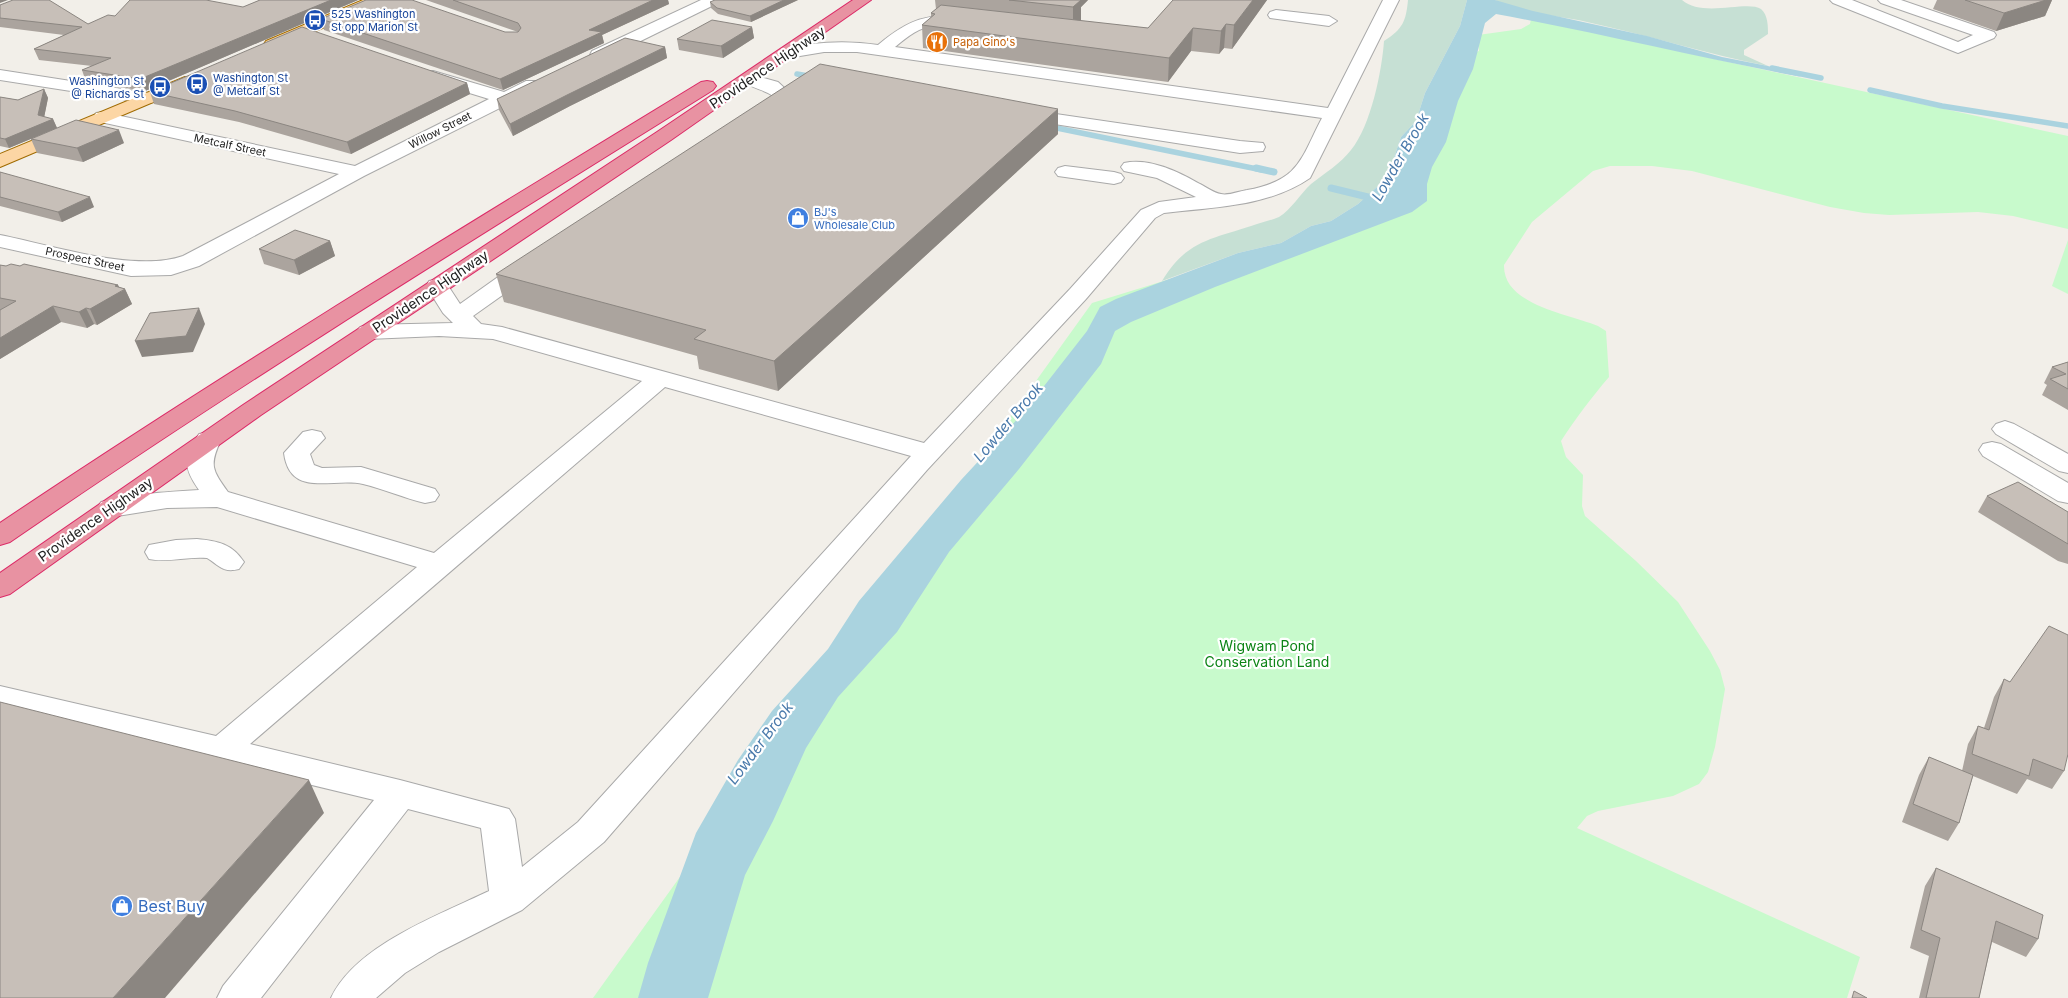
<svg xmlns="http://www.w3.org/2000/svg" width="2068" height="998" font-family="Inter,sans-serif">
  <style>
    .wetland { fill: #c6e0d4 }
    .park { fill: #c8facc }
    .water { fill: #aad3df }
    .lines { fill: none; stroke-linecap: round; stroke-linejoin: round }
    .stream-far1 { stroke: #aad3df; stroke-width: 5.5 }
    .stream { stroke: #aad3df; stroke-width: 7 }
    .minor-casing { stroke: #a9a9a9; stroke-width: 2 }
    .major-casing { stroke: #a06b00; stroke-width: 2 }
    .highway-casing { stroke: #dc2a67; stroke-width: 2 }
    .minor { fill: #fff; fill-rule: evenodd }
    .major { fill: #fcd6a4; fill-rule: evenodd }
    .highway { fill: #e892a2; fill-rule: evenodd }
    .wall { fill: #aba49e }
    .shaded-wall { fill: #8b8681 }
    .building { fill: #c7bfb8; stroke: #8b8681 }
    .labels { text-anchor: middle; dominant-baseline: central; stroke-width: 4.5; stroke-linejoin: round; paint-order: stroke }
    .far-transit-label { font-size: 11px; fill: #164399; stroke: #fff; text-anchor: start }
    .far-food-label { font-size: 11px; fill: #c56008; stroke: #fff; text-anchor: start }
    .far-street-label { font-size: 11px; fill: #222; stroke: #fff }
    .far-shop-label { font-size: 11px; fill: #366cbe; stroke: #fff; text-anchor: start }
    .street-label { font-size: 14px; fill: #222; stroke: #fff }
    .park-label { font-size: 14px; fill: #0c8416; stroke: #fff }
    .water-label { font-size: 15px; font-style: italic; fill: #4a7aab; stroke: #fff }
    .near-shop-label { font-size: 16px; fill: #366cbe; stroke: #fff; text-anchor: start }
  </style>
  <rect width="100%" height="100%" fill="#f2efe9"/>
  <g class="wetland">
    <path d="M 1408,0 L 1467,0 L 1460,26 L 1425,93 L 1416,121 L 1401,137 L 1387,178 L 1358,204 L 1331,221 L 1311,226 L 1281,243 L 1238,253 L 1162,281 C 1187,239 1214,239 1257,224 C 1264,222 1272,220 1279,217 C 1291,210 1300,194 1311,184 C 1325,173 1340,164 1351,150 C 1371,126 1382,70 1384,41 C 1403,29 1406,21 1408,0 Z"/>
    <path d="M 1495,0 L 1682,0 C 1702,18 1747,0 1761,9 C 1768,15 1768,26 1768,34 L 1744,50 L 1744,55 L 1768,66 C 1707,54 1648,35 1587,22 C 1563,16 1515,13 1495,0 Z"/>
  </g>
  <g class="park">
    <path d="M 1531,19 L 2068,136 L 2068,229 L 2013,216 L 1978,212 L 1889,215 L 1864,213 L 1830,207 L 1692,171 L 1652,166 L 1610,166 L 1593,171 L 1532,222 L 1504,265 C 1503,305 1568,314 1598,326 L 1606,331 L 1609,377 C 1591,398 1576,418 1561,441 L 1566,457 L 1583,475 L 1582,506 L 1585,516 L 1636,561 L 1678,602 L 1710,651 L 1720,670 L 1725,689 L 1715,747 L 1708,772 L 1699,784 L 1673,796 L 1598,811 L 1587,816 L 1577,828 L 1860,957 L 1847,998 L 593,998 L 1092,303 L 1388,212 L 1473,53 L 1479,51 L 1478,35 L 1521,29 L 1530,24 Z"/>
    <path d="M 2068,240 L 2068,294 L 2052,286 Z"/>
  </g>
  <path class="water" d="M 1467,0 L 1495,0 L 1533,11 L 1647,36 L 1722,57 L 1768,66 L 1802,77 C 1700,58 1599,33 1496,14 L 1485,23 L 1473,69 L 1458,101 L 1446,142 L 1432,167 L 1427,184 L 1427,201 L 1412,212 L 1215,287 L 1131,322 L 1115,331 L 1101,364 L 1019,469 L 949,552 L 897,632 L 838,697 L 806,748 L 773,821 L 745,875 L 708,998 L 638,998 L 648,963 L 696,833 L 738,760 L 772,711 L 828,649 L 859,601 L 961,480 L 1023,413 L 1087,331 L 1100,307 L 1116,299 L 1238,253 L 1281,243 L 1311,226 L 1331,221 L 1358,204 L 1387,178 L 1401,137 L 1416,121 L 1425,93 L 1460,26 Z"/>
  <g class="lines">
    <g class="stream-far1">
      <path d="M 1772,68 L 1821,78"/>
      <path d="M 797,74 L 814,77"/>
      <path d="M 1870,90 L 1942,106 L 2068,126"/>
      <path d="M 1047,126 L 1262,170"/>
    </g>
    <g class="stream">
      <path d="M 1256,168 L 1274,172"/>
      <path d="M 1331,188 L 1376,199"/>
    </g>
    <g class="minor-casing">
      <g id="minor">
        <path d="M 701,0 L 721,0 L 718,3 L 604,59 L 592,59 L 590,55 L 592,51 Z"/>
        <path d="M 1383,0 L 1399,0 L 1310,178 C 1268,207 1213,207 1164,213 L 1155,218 L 1086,299 L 927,470 L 604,842 L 522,910 L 439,952 L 405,973 L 376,998 L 331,998 C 356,945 439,915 489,891 L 481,828 L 408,809 L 261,998 L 217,998 L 223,986 L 374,800 L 0,710 L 0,686 L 216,736 L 417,567 L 217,507 L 167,508 L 111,517 L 101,514 L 97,508 L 101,502 C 133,494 166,492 199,490 C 183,467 183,458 199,434 L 208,432 L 217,434 L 221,440 C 209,465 212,470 228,492 L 434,553 L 642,381 L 493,339 L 439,336 L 368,339 L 360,337 L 356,332 L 360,327 L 368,325 L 453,323 L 443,313 L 426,286 L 429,281 L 437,279 L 445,281 L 460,304 L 522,260 L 530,258 L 538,260 L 541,265 L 538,270 L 473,316 L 481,324 L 502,327 L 924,443 L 1070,289 L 1141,210 L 1159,202 L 1196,197 L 1157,178 L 1124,171 L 1121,167 L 1124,163 C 1149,157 1179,172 1200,184 C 1206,187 1214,193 1221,194 C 1228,196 1240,191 1247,190 C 1300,180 1300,160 1322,118 L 857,52 L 824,52 L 788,58 L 782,57 L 780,53 L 782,49 C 814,42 846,40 878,45 C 907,21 929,10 968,20 L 970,23 C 964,32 946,26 936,26 C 920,26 907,37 895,47 L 1328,108 ZM 665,387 L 911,456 L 578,822 L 522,867 L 515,819 L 509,809 L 400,780 L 250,744 Z"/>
        <path d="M 1830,0 L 1852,0 L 1958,42 L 1973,35 L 1881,3 L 1878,0 L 1901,0 L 1994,32 L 1996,35 L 1994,38 L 1958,53 L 1833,3 Z"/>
        <path d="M 1276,10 L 1329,16 L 1337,21 L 1329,26 L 1270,18 L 1268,15 L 1270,12 Z"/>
        <path d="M 0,70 L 148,93 L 154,94 L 157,98 L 154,102 L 148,103 L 0,80 Z"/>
        <path d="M 433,71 L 504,92 L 526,81 L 538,81 L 541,85 L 538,89 L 364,176 L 199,266 L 171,275 L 131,276 L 0,247 L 0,235 C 51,245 135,273 183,256 L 339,174 L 96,121 L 93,117 L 96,113 L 102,112 L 355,166 L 489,99 L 427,80 L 424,76 L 427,72 Z"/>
        <path d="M 750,74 L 778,82 L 792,95 C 786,107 765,121 752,118 L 749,114 L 773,96 C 764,89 748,88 741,79 L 744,75 Z"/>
        <path d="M 1022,106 L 1049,113 L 1240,141 L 1263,143 L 1265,147 L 1263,151 L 1240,153 L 1048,123 L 1016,115 L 1013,111 L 1016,107 Z"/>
        <path d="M 1065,166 L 1114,172 L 1121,174 L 1124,178 L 1121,182 L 1114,184 L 1058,176 L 1055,172 L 1058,168 Z"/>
        <path d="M 2005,421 L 2014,424 L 2068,454 L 2068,473 L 2059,471 L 1996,434 L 1992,429 L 1996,424 Z"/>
        <path d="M 312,430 L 321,432 L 325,438 L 310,454 L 314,465 L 322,468 L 361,467 L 435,489 L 439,495 L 435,501 L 425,503 C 404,498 384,489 363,484 C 333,477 290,499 284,453 L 303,432 Z"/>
        <path d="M 1992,442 L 2001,444 L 2068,483 L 2068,503 L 2058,501 L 1983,456 L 1979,450 L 1983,444 Z"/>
        <path d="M 197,539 C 218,541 232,544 244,562 L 239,569 C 223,573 220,566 207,558 C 188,556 167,563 149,559 L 145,552 L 149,545 L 176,540 Z"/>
      </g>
    </g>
    <g class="major-casing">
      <g id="major">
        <path d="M 363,0 L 384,0 L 381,3 L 278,47 L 266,47 L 264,44 L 266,41 Z"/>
        <path d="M 185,77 L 191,78 L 194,82 L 191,86 L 0,167 L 0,154 Z"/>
      </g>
    </g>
    <g class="highway-casing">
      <g id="highway">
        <path d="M 853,0 L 871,0 L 671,140 L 261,415 L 10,594 L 0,597 L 0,573 L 243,405 L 657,132 Z"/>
        <path d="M 707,81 L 713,82 L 716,86 L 713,90 C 477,237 239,384 10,542 L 0,545 L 0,523 C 229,369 465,226 701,82 Z"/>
      </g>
    </g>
    <use href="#minor" class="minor"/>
    <use href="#major" class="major"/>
    <use href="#highway" class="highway"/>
  </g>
  <g class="wall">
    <path d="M 260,0 L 358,0 L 145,91 L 86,82 L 82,70 L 92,66 L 39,60 L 34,49 L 64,35 L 0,27 L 0,5 L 88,24 L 115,16 L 243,7 Z"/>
    <path d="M 426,0 L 668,0 L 669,4 L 602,35 L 604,43 L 503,90 L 324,30 L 321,19 L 505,32 L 518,32 Z"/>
    <path d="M 798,0 L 751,22 L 718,14 L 711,8 L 710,2 Z"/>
    <path d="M 935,0 L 1088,0 L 1081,7 L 1081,21 L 1148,28 L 1173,0 L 1267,0 L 1232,49 L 1224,48 L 1219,54 L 1191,51 L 1168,82 L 923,48 L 922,25 L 931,17 L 931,13 L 936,9 Z"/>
    <path d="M 1937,0 L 2052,0 L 2045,16 L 1996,31 L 1933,9 Z"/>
    <path d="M 752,27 L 754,38 L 723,58 L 679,50 L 677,39 Z"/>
    <path d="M 665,47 L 667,58 L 570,106 L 513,136 L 499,110 L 497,99 Z"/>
    <path d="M 467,83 L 470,94 L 351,154 L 239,122 L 154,104 L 150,92 Z"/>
    <path d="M 44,89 L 48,98 L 44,117 L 53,119 L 57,128 L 9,148 L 0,146 L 0,97 L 18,100 Z"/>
    <path d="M 1058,109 L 1058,134 L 778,391 L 699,369 L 697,356 L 504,302 L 496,274 Z"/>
    <path d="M 31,139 L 124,143 L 83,162 L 37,153 Z"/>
    <path d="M 0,172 L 94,207 L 62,222 L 0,206 Z"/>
    <path d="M 330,241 L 335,256 L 299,275 L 264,264 L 259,249 Z"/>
    <path d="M 0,265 L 118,285 L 119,287 L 125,289 L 132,304 L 97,325 L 94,324 L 87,328 L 61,322 L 0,359 Z"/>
    <path d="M 2068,362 L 2068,410 L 2042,395 L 2047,385 L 2044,383 L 2052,367 Z"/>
    <path d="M 1987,496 L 2068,512 L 2068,564 L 2058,561 L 1978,512 Z"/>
    <path d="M 2004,679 L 2064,771 L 2052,789 L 2027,779 L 2017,794 L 1973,776 L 1959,823 L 1948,841 L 1902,822 L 1919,775 L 1929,757 L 1962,771 L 1968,744 L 1978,726 L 1984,728 L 1994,697 Z"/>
    <path d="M 1936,868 L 2038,939 L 2026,957 L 1992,942 L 1979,998 L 1919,998 L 1929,956 L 1910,948 L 1925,886 Z"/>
  </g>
  <g class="shaded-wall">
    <path d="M 0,0 L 8,0 L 0,3 Z"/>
    <path d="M 331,0 L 358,0 L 145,91 L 140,79 Z"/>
    <path d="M 653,0 L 668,0 L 669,4 L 602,35 L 604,43 L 503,90 L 500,79 L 589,30 Z"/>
    <path d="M 784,0 L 798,0 L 751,22 L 750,16 Z"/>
    <path d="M 1068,0 L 1088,0 L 1081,7 L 1081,22 L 1073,30 L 1073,7 Z"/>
    <path d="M 1253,0 L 1267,0 L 1232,49 L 1234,25 Z"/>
    <path d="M 2046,0 L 2052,0 L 2045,16 L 1996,31 L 2004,13 Z"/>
    <path d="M 1226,24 L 1224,48 L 1219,54 L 1221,31 Z"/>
    <path d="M 752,27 L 754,38 L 723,58 L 721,46 Z"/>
    <path d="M 1193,28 L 1191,51 L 1168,82 L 1169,58 Z"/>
    <path d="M 665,47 L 667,58 L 570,106 L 513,136 L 510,124 L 567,95 Z"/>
    <path d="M 467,83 L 470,94 L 351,154 L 347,142 Z"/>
    <path d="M 44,89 L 48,98 L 43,123 L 53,119 L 57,128 L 9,148 L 5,139 L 38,115 Z"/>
    <path d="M 1058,109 L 1058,134 L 778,391 L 774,361 Z"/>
    <path d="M 119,130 L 124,143 L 83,162 L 77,148 Z"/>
    <path d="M 90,197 L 94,207 L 62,222 L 58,212 Z"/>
    <path d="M 330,241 L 335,256 L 299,275 L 294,260 Z"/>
    <path d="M 118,285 L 121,292 L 125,289 L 132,304 L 97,325 L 90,309 L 115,286 Z"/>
    <path d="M 53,306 L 61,322 L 0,359 L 0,338 Z"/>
    <path d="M 86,308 L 94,324 L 87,328 L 79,312 Z"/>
    <path d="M 199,308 L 205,324 L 193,352 L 142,357 L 135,341 Z"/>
    <path d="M 309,780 L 324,813 L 165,998 L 113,998 Z"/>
  </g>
  <g class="building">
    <path d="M 13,0 L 49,0 L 88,24 L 108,15 L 115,16 L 130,0 L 206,0 L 243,7 L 260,0 L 331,0 L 140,79 L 82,70 L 111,58 L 34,49 L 82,27 L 0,18 L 0,5 Z"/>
    <path d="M 366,0 L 412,0 L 505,32 L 518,32 L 521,28 L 518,23 L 453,0 L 653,0 L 589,30 L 602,32 L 500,79 L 321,19 Z"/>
    <path d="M 715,0 L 784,0 L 750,16 L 717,8 L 710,2 Z"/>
    <path d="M 1009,0 L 1081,0 L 1073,7 Z"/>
    <path d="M 1173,0 L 1253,0 L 1234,25 L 1226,24 L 1221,31 L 1193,28 L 1169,58 L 922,25 L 935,14 L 931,13 L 941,5 L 1148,28 Z"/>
    <path d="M 1965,0 L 2046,0 L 2004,13 Z"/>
    <path d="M 712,20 L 752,27 L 721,46 L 677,39 Z"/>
    <path d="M 302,27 L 467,83 L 347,142 L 235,111 L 150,92 Z"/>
    <path d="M 625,38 L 665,47 L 567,95 L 510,124 L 497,99 Z"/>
    <path d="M 820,64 L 1058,109 L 774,361 L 694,339 L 706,330 L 496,274 Z"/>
    <path d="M 44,89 L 38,115 L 53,119 L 5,139 L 0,138 L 0,97 L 18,100 Z"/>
    <path d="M 76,120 L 119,130 L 77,148 L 31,139 Z"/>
    <path d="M 0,172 L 90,197 L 58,212 L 0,197 Z"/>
    <path d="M 295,230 L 330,241 L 294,260 L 259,249 Z"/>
    <path d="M 11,264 L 20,266 L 24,264 L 118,285 L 115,286 L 125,289 L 90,309 L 86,308 L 79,312 L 53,306 L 0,338 L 0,310 L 16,301 L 0,298 L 0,265 L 6,266 Z"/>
    <path d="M 199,308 L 186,336 L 135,341 L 150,313 Z"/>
    <path d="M 2068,362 L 2068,389 L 2050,379 L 2066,374 L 2052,367 Z"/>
    <path d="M 2018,482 L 2068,512 L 2068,544 L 1987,496 Z"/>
    <path d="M 2049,626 L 2068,635 L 2068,754 L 2064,771 L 2033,759 L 2029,776 L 1972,754 L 1978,726 L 1989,730 L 2004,679 L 2010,682 Z"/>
    <path d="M 0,702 L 309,780 L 113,998 L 0,998 Z"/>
    <path d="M 1929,757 L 1973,775 L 1959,823 L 1913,804 Z"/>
    <path d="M 1936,868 L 2043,915 L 2038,939 L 1996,921 L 1979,998 L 1926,998 L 1940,938 L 1921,930 Z"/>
    <path d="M 1854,991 L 1867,998 L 1852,998 Z"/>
  </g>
  <defs>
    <g id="bus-disc" transform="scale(1.125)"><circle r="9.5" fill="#1a4fb4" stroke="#fff"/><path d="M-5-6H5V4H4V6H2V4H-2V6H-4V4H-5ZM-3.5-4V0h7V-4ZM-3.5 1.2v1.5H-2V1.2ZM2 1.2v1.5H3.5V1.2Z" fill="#fff"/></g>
    <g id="restaurant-disc" transform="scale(1.125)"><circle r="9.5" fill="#e8710a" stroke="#fff"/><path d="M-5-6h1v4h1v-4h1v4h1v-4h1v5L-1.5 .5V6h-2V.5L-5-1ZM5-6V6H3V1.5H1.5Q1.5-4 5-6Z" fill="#fff"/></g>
    <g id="shop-disc" transform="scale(1.125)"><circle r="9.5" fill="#3f7fe0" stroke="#fff"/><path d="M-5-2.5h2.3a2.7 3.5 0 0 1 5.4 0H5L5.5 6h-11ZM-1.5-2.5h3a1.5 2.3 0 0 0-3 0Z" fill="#fff"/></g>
  </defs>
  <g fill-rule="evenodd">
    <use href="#bus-disc" x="315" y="20"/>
    <use href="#restaurant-disc" x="937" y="42"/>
    <use href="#bus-disc" x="197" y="84"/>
    <use href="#bus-disc" x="160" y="87"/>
    <use href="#shop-disc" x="798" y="218"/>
    <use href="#shop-disc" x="122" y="906"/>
  </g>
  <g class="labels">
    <g class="far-transit-label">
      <text x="331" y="14">525 Washington<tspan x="331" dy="13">St opp Marion St</tspan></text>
      <text x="213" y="78">Washington St<tspan x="213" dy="13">@ Metcalf St</tspan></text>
      <text x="144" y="81" text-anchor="end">Washington St<tspan x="144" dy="13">@ Richards St</tspan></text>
    </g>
    <g class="far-food-label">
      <text x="953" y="42">Papa Gino's</text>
    </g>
    <g class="far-street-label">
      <text transform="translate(440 130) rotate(-27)">Willow Street</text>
      <text transform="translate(230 145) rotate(12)">Metcalf Street</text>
      <text transform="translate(85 259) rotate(12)">Prospect Street</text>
    </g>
    <g class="far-shop-label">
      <text x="814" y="212">BJ's<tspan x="814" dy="13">Wholesale Club</tspan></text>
    </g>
    <g class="street-label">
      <text transform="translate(767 67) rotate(-34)">Providence Highway</text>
      <text transform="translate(430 291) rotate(-34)">Providence Highway</text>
      <text transform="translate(95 519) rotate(-35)">Providence Highway</text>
    </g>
    <g class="park-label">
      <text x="1267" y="645">Wigwam Pond<tspan x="1267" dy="16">Conservation Land</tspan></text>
    </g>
    <g class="water-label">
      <text transform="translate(1400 157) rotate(-60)">Lowder Brook</text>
      <text transform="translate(1008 422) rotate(-50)">Lowder Brook</text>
      <text transform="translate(760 743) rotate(-53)">Lowder Brook</text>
    </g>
    <g class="near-shop-label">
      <text x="138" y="906">Best Buy</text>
    </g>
  </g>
</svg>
